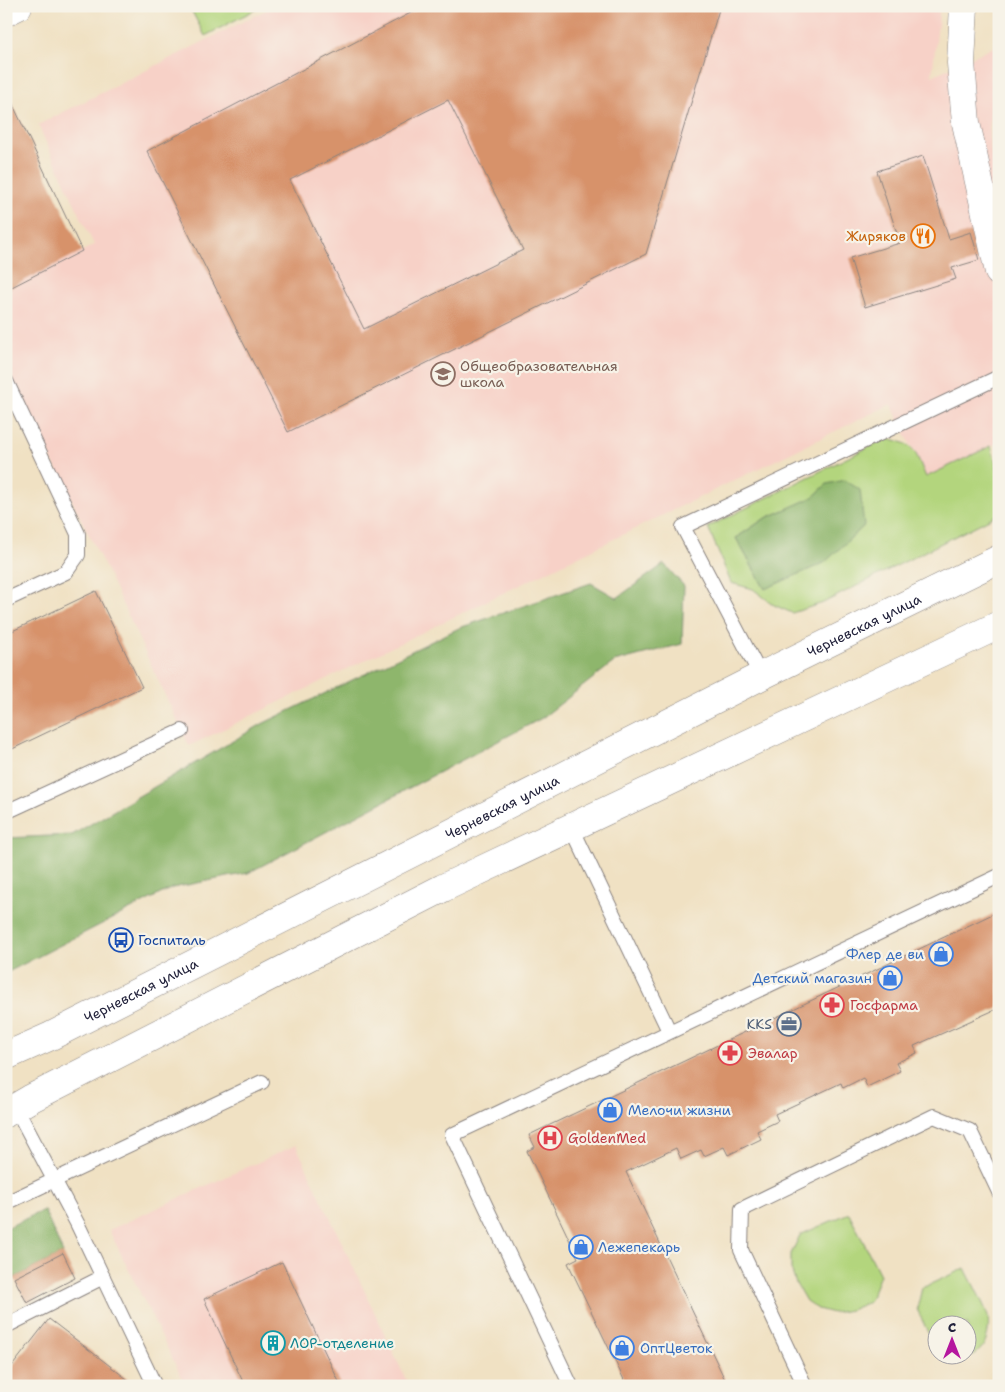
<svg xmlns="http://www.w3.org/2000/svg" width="1005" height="1392" font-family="'Shantell Sans',sans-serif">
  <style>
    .built { fill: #f7d1c7 }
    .green { fill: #b3d57d; stroke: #6a7c5c; fill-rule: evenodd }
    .forest { fill: #8eb66c; stroke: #586c54 }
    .building { fill: #d7926b; fill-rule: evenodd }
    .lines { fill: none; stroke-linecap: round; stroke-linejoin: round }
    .service-casing { stroke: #89827f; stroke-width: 16 }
    .minor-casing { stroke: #89827f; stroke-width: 29 }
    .primary-casing { stroke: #89827f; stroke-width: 29 }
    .service { stroke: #fff; stroke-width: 14 }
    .minor { stroke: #fff; stroke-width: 28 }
    .primary { stroke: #fff; stroke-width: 28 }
    .labels { text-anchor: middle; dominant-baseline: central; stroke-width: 4.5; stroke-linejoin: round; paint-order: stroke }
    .food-label { font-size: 14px; fill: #c56008; stroke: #f7f3e8; text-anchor: end }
    .education-label { font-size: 14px; fill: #785e54; stroke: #f7f3e8; text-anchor: start }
    .street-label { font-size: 14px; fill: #22223b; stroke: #f7f3e8 }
    .transit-label { font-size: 14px; fill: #164399; stroke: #f7f3e8; text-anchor: start }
    .shop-label { font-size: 14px; fill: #366cbe; stroke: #f7f3e8; text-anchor: start }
    .health-label { font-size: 14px; fill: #be3a42; stroke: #f7f3e8; text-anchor: start }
    .service-label { font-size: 14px; fill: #4e5e75; stroke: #f7f3e8; text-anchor: end }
    .culture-label { font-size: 14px; fill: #0d838f; stroke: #f7f3e8; text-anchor: start }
  </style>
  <rect width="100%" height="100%" fill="#f7f3e8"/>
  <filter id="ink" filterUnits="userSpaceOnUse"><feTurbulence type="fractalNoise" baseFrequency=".02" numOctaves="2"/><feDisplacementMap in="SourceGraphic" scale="10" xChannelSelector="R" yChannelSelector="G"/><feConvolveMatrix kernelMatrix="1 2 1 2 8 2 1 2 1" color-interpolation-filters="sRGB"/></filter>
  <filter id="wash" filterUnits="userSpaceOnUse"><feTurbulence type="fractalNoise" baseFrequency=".0096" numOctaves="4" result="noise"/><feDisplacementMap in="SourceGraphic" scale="20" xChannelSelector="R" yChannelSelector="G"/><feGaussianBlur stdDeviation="1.12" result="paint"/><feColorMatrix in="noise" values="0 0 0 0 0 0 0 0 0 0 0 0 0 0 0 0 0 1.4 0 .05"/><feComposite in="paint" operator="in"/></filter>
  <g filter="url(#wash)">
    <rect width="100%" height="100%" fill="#f0e1c3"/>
    <g class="built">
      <path d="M 274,6 L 940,6 L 932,76 L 996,46 L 989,136 L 999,199 L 999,442 L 926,477 L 891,404 L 189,746 L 107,571 L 6,369 L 6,290 L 94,245 L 38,125 Z"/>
      <path d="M 296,1145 L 409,1386 L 186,1386 L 109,1230 Z"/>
    </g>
    <g class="green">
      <path d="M 189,6 L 262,6 L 205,36 Z"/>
      <path d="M 887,438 C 917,445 914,450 926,477 L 991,446 L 999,473 L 999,514 L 823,603 L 792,613 L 774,605 L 753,589 L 731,583 L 708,527 ZM 827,484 L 765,589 L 736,538 L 764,519 L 814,497 Z"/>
      <path d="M 849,1213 L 880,1275 L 869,1302 L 850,1310 L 833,1313 L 818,1309 L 806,1301 L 796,1284 L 791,1269 L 791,1254 L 800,1235 Z"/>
      <path d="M 965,1268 C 970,1279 986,1307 988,1317 C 990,1331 986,1352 970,1356 C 963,1358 954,1356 947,1355 L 968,1354 L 968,1324 L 938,1324 L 937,1352 L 917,1309 L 922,1288 Z"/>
    </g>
    <g class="forest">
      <path d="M 845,480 L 860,490 L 864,526 L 824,563 L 765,589 L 736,538 L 764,519 L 813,497 L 827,484 Z"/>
      <path d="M 664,564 L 684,586 L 682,644 L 614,662 L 542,718 L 248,873 L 172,888 L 6,973 L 6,838 L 72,835 L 262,724 L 459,628 L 591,583 L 617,598 Z"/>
      <path d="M 44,1210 L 63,1253 L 6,1282 L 6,1228 Z"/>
    </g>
    <g id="blocks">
      <g class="building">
        <path d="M 424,6 L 720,6 L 646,254 L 288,432 L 147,151 ZM 448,100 L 523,250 L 364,329 L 290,180 Z"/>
        <path d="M 6,90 L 82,251 L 6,290 Z"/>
        <path d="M 923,156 L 949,239 L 971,232 L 979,260 L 952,268 L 956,279 L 865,307 L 850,258 L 900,243 L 877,171 Z"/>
        <path d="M 96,591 L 142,687 L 6,752 L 6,634 Z"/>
        <path d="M 999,911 L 999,1008 L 914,1046 L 917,1053 L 896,1063 L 900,1071 L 867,1087 L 863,1078 L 843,1088 L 841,1083 L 775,1114 L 778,1121 L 757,1131 L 761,1139 L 728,1155 L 724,1147 L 704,1156 L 701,1150 L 681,1159 L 676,1148 L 626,1172 L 728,1386 L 627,1386 L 568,1263 L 578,1258 L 527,1151 L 535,1147 L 529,1135 Z"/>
        <path d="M 63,1253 L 75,1278 L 27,1303 L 14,1278 Z"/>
        <path d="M 282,1262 L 341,1386 L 245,1386 L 204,1299 Z"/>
        <path d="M 49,1319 L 136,1386 L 6,1386 L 6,1374 Z"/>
      </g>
    </g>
  </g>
  <g filter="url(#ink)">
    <use href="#blocks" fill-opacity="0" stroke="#89827f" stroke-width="1"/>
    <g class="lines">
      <g class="service-casing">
        <g id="service">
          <path d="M 6,381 L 78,534 L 78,555 L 66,572 L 6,600"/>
          <path d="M 761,676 L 683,527 L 999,377"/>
          <path d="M 6,812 L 182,731"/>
          <path d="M 572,828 L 669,1031"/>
          <path d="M 16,1108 L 77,1223 L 155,1386"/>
          <path d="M 6,1203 L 262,1082"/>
          <path d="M 6,1326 L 103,1277"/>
          <path d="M 571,1386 L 452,1135 L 999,876"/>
          <path d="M 805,1386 L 741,1250 L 742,1209 L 934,1116 L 970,1131 L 999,1192"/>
        </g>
      </g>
      <g class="minor-casing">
        <g id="minor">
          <path d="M 964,6 L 961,63 L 966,123 L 999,272"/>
          <path d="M 6,12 L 18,6"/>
        </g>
      </g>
      <g class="primary-casing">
        <g id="primary">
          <path id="s1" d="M 6,1056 L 51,1036 L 761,676 L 999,559"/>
          <path d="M 6,1113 L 30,1099 L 443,888 L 999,625"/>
        </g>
      </g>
      <use href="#service" class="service"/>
      <use href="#minor" class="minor"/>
      <use href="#primary" class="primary"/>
    </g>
  </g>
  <defs>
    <g id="restaurant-ring" transform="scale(1.25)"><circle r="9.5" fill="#f7f3e8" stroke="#e8710a" stroke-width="1.5"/><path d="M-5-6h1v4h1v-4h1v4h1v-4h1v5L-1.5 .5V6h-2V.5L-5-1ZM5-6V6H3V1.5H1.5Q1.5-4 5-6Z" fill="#e8710a"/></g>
    <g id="school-ring" transform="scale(1.25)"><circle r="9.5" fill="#f7f3e8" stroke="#8d6e63" stroke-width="1.5"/><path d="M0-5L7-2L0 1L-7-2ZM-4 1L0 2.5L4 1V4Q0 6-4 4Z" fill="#8d6e63"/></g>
    <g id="bus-ring" transform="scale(1.25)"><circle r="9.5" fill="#f7f3e8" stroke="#1a4fb4" stroke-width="1.5"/><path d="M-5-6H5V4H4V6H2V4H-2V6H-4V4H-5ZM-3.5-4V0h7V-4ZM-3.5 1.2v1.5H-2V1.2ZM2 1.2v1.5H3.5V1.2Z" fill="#1a4fb4"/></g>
    <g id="shop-ring" transform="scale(1.25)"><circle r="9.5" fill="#f7f3e8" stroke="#3f7fe0" stroke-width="1.5"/><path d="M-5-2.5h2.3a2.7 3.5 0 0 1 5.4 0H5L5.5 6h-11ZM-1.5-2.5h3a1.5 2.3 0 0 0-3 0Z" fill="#3f7fe0"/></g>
    <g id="pharmacy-ring" transform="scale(1.25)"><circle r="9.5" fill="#f7f3e8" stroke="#e0444e" stroke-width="1.5"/><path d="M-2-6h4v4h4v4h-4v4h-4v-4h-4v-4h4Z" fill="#e0444e"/></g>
    <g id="office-ring" transform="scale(1.25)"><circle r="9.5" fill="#f7f3e8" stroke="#5c6f8a" stroke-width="1.5"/><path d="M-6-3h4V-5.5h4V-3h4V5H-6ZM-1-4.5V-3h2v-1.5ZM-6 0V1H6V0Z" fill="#5c6f8a"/></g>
    <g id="hospital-ring" transform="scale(1.25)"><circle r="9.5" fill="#f7f3e8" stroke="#e0444e" stroke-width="1.5"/><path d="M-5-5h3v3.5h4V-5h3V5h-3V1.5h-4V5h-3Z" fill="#e0444e"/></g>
    <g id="building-ring" transform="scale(1.25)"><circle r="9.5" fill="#f7f3e8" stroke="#0f9aa8" stroke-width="1.5"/><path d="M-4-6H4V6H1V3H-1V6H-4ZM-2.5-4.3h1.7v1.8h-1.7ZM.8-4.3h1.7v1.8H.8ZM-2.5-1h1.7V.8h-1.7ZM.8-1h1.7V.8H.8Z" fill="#0f9aa8"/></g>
  </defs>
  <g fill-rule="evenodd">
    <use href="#restaurant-ring" x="923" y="236"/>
    <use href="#school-ring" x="443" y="374"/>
    <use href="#bus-ring" x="121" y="940"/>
    <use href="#shop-ring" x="941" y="954"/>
    <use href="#shop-ring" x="890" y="978"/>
    <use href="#pharmacy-ring" x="832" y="1005"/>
    <use href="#office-ring" x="789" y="1024"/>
    <use href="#pharmacy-ring" x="730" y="1053"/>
    <use href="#shop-ring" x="610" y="1110"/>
    <use href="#hospital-ring" x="550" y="1138"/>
    <use href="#shop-ring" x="581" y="1247"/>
    <use href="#building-ring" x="273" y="1343"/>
    <use href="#shop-ring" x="622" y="1348"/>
  </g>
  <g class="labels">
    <g class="food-label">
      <text x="906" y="236">Жиряков</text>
    </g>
    <g class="education-label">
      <text x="460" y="366">Общеобразовательная<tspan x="460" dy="16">школа</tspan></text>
    </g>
    <g class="street-label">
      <text stroke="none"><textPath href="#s1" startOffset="960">Черневская улица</textPath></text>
      <text stroke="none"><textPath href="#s1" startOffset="555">Черневская улица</textPath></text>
      <text stroke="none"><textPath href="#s1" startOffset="150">Черневская улица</textPath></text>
    </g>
    <g class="transit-label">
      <text x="138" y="940">Госпиталь</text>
    </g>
    <g class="shop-label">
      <text x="924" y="954" text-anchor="end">Флер де ви</text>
      <text x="872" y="978" text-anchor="end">Детский магазин</text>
      <text x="628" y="1110">Мелочи жизни</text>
      <text x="598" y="1247">Лежепекарь</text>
      <text x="640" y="1348">ОптЦветок</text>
    </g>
    <g class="health-label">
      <text x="850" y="1005">Госфарма</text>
      <text x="748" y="1053">Эвалар</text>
      <text x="568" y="1138">GoldenMed</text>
    </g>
    <g class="service-label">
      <text x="772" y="1024">KKS</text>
    </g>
    <g class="culture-label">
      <text x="290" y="1343">ЛОР-отделение</text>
    </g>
  </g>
  <rect width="1005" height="1392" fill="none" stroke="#f7f3e8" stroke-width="25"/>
  <g transform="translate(952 1340)"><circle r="24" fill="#f7f3e8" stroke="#a29fa3"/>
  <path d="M0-4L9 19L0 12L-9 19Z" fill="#b5179e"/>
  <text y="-8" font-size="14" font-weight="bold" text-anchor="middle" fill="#22223b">С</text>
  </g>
</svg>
